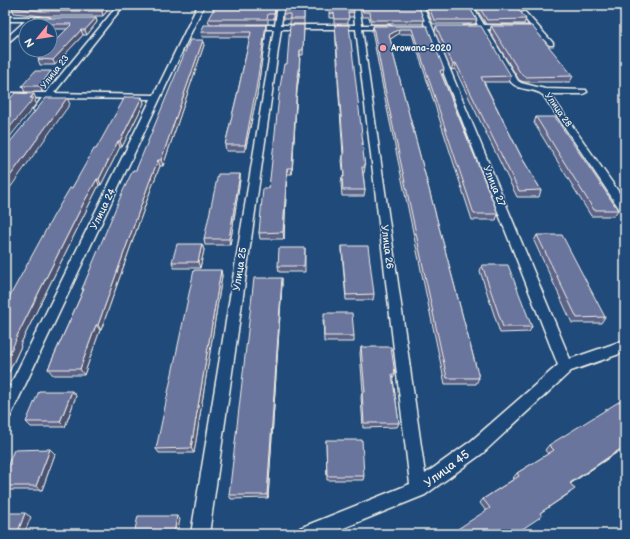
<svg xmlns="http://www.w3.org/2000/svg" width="630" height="539" font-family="'Balsamiq Sans',sans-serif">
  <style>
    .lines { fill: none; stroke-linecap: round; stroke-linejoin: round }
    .minor-casing { stroke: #f4f1e8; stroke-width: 3 }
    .minor { fill: #1f4a7a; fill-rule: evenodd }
    .wall { fill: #5b6488; stroke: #f4f1e8 }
    .shaded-wall { fill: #4a516f; stroke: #f4f1e8 }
    .building { fill: #6a749e; stroke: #f4f1e8 }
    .poi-dot { fill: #ff9aa2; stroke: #1f4a7a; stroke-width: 1.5 }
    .labels { text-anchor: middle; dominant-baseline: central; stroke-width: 3; stroke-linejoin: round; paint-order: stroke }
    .far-poi-label { font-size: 9px; font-weight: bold; fill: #f4f1e8; stroke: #1f4a7a; text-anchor: start }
    .far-street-label { font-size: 9px; fill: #f4f1e8; stroke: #1f4a7a }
    .street-label { font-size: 10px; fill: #f4f1e8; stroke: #1f4a7a }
    .near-street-label { font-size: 12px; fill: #f4f1e8; stroke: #1f4a7a }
  </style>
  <rect width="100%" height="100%" fill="#1f4a7a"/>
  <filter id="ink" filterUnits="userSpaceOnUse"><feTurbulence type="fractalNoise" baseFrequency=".025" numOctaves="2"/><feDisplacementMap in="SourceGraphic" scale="8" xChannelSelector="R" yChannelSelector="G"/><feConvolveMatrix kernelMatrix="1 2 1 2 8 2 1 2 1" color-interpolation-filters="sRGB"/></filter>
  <g filter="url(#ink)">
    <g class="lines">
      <g class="minor-casing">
        <g id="minor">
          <path d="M 118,5 L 124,5 L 54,93 L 154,95 L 198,5 L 204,5 L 10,417 L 5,419 L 5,396 L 151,99 L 51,98 L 40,112 L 37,112 L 33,110 L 42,98 L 5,97 L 5,93 L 46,93 Z"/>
          <path d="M 278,5 L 284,5 L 281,25 L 355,25 L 353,5 L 359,5 L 362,25 L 389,25 L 392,27 L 389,29 L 362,29 L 425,474 L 471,441 L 558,365 L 417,5 L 423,5 L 570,359 L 625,340 L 625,352 L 571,371 L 483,453 L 425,495 L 329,534 L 297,534 L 300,528 L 410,484 L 356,29 L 281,29 L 209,534 L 191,534 L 274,29 L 249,29 L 246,27 L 249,25 L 275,25 Z"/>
          <path d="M 466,5 L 472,5 L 484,25 L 531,26 L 520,13 L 525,12 L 553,43 L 553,45 L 549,45 L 535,30 L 487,29 L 518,81 L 521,83 L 545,89 L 586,90 L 587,92 L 583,94 L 550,94 L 625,201 L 625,212 L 621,211 L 543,95 C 533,87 520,92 511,82 L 480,29 L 463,28 L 463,26 L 478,25 Z"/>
          <path d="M 5,17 L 48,17 L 51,19 L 48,21 L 33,21 L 5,45 L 5,39 L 25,21 L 5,21 Z"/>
        </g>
      </g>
      <use href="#minor" class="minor"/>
    </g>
    <g class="wall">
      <path d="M 277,5 L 274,19 L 268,19 L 268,24 L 209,24 L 208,19 Z"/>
      <path d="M 359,5 L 418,5 L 424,20 L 423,24 L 371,24 L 369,17 L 362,17 Z"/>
      <path d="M 425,5 L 468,5 L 477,20 L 475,24 L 433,24 Z"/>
      <path d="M 474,5 L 515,5 L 526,19 L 524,24 L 486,24 Z"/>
      <path d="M 12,8 L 107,11 L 103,16 L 43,16 L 14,13 Z"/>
      <path d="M 302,8 L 304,8 L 304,24 L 290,24 L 290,19 L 283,19 L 283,14 Z"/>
      <path d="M 354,12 L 353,17 L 348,17 L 348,24 L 334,24 L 334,18 L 329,18 L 329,13 Z"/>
      <path d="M 96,18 L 97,22 L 87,35 L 83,35 L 55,65 L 40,65 L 38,59 L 67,29 L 50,29 L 50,26 L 30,26 L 28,23 Z"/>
      <path d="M 266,25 L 266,30 L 257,95 L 245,151 L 226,151 L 225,145 L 238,91 L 250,37 L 202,37 L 201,32 Z"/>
      <path d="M 304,25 L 303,55 L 300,55 L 299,76 L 297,89 L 292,174 L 287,174 L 284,239 L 260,239 L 259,233 L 269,188 L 287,64 Z"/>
      <path d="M 335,25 L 363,143 L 362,149 L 365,167 L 364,173 L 363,173 L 365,190 L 364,196 L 342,196 L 341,183 L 342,177 L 344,177 L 342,161 L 343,155 L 338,82 L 338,76 Z"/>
      <path d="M 373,26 L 427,26 L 443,74 L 442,75 L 498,214 L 496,220 L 472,220 L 412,34 L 398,34 L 390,39 L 392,46 L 392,50 L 479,378 L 476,384 L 445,384 L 384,94 L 372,31 Z"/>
      <path d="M 436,26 L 511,76 L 509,82 L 484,82 L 522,158 L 541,190 L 539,197 L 517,197 L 455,69 L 451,70 L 435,32 Z"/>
      <path d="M 491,26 L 573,76 L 570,82 L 524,82 L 519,80 L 490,32 Z"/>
      <path d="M 204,45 L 163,166 L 160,166 L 151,189 L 101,330 L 100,330 L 84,375 L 53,375 L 48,369 L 83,291 L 82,289 L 136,170 Z"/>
      <path d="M 54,77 L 42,92 L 25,92 L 22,86 Z"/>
      <path d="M 142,97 L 144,103 L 122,147 L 120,147 L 101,185 L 99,185 L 87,209 L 20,345 L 21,346 L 9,372 L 6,372 L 5,374 L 5,305 L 72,188 L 96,149 Z"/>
      <path d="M 536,117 L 618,210 L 614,216 L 591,216 L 534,123 Z"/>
      <path d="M 240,174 L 240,180 L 230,245 L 205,245 L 204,239 Z"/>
      <path d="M 537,235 L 605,317 L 601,323 L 572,323 L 534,241 Z"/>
      <path d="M 202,244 L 204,250 L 200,268 L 174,268 L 172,262 Z"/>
      <path d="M 342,246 L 374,294 L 373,300 L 346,300 L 342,252 Z"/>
      <path d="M 305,248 L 305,272 L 279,272 L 278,266 Z"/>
      <path d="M 482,265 L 532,327 L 529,332 L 500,333 L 480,271 Z"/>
      <path d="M 221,270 L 222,276 L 194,453 L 159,453 L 156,449 Z"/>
      <path d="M 282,284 L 268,498 L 231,499 L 229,495 Z"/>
      <path d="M 323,319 L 354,336 L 354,342 L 324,342 Z"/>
      <path d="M 361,347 L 395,374 L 393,379 L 399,423 L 397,427 L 363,428 L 361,397 L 362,392 L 363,392 L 360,353 Z"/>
      <path d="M 72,391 L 76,396 L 65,427 L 31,427 L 26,422 Z"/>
      <path d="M 326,440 L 364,476 L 363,480 L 327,480 Z"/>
      <path d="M 549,445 L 625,447 L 570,484 L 570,493 L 540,513 L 486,511 L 480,503 L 483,499 L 514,479 L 513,478 L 517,473 L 548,454 L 545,450 Z"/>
      <path d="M 55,454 L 42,490 L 5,490 L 5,471 Z"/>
    </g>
    <g class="shaded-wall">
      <path d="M 276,5 L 277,5 L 274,19 L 274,14 Z"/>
      <path d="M 106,6 L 107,11 L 103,16 L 102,11 Z"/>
      <path d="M 96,18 L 97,22 L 87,35 L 85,30 Z"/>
      <path d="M 266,25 L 266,30 L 257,95 L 245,151 L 245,145 Z"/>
      <path d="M 399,29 L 398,34 L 389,40 L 389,35 Z"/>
      <path d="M 81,30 L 83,35 L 55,65 L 53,60 Z"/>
      <path d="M 203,40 L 204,45 L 163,166 L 161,160 Z"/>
      <path d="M 300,50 L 299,76 L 297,89 L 292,174 L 292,168 L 297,83 Z"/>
      <path d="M 456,63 L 455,69 L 451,70 L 453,65 Z"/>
      <path d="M 444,69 L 443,74 L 439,76 L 440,71 Z"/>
      <path d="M 51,71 L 54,77 L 42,92 L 40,86 Z"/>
      <path d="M 34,94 L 36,99 L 35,101 L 36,104 L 5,143 L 5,133 Z"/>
      <path d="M 142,97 L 144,103 L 122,147 L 120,141 Z"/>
      <path d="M 67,98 L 70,104 L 5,195 L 5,183 Z"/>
      <path d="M 118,141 L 120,147 L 101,185 L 99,179 Z"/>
      <path d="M 158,160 L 160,166 L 151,189 L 101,330 L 98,325 L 149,183 Z"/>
      <path d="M 287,168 L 287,174 L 284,239 L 283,232 Z"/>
      <path d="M 240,174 L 240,180 L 230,245 L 229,239 Z"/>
      <path d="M 97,179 L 99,185 L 87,209 L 20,345 L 21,346 L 9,372 L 5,368 L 5,363 L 15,340 L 84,202 Z"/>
      <path d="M 202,244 L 204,250 L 200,268 L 198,262 Z"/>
      <path d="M 221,270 L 222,276 L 194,453 L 191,448 Z"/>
      <path d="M 282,278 L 282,284 L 268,498 L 267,495 Z"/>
      <path d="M 96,325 L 100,330 L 84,375 L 80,369 Z"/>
      <path d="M 72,391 L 76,396 L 65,427 L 60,422 Z"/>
      <path d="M 625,446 L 625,447 L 565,487 L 570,483 Z"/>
      <path d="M 50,449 L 55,454 L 42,490 L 36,486 Z"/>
      <path d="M 25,513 L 31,517 L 24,534 L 17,534 Z"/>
      <path d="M 177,516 L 180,519 L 177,534 L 174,534 Z"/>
    </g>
    <g class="building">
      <path d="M 16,5 L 72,5 L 106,6 L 102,11 L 41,11 L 12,8 Z"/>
      <path d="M 216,5 L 276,5 L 274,14 L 268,14 L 267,19 L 208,19 Z"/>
      <path d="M 285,5 L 302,5 L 302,8 L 304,8 L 304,19 L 290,19 L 290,14 L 283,14 Z"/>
      <path d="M 330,5 L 353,5 L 354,12 L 348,12 L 349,19 L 335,19 L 334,13 L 329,13 Z"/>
      <path d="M 361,5 L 418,5 L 424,20 L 371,20 L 370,12 L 363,12 Z"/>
      <path d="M 428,5 L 468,5 L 477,20 L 434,20 Z"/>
      <path d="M 478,5 L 515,5 L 526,19 L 487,20 Z"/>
      <path d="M 34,18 L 96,18 L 85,30 L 81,30 L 53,60 L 38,59 L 47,50 L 50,50 L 50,46 L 72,24 L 31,24 L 33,22 L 28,23 Z"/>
      <path d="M 204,25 L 266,25 L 256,89 L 245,145 L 225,145 L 238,91 L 251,32 L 201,32 Z"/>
      <path d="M 290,25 L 304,25 L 303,50 L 300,50 L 299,71 L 297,83 L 292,168 L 287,168 L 283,232 L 259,233 L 263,188 L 269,188 L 280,87 L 284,64 L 287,64 Z"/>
      <path d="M 335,25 L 349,25 L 363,143 L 362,143 L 365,167 L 362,167 L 365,190 L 343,190 L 342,177 L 344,177 L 343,155 L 344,155 L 338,76 L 339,76 Z"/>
      <path d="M 373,26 L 427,26 L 444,69 L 440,71 L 498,214 L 474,214 L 412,29 L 399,29 L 389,35 L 392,46 L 391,46 L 479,378 L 447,378 L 385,89 Z"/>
      <path d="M 436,26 L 481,26 L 511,76 L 481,77 L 522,158 L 541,190 L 519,191 L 456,63 L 453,65 Z"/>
      <path d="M 491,26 L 532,26 L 573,76 L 526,77 L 521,74 Z"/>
      <path d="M 190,40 L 203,40 L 161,160 L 158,160 L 149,183 L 98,325 L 96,325 L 80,369 L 48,369 L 84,289 L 82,289 L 122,193 L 133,170 L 136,170 Z"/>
      <path d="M 35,71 L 51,71 L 40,86 L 22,86 Z"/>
      <path d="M 15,93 L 34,94 L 30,98 L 34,98 L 5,133 L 5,99 L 10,99 Z"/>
      <path d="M 125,97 L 142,97 L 120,141 L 118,141 L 99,179 L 97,179 L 84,202 L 15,340 L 16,340 L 5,363 L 5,305 L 54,215 L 70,188 L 72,188 L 94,149 L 96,149 Z"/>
      <path d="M 46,98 L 67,98 L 5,183 L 5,148 Z"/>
      <path d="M 536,117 L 555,117 L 618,210 L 594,210 Z"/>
      <path d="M 218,174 L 240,174 L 229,239 L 204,239 Z"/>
      <path d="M 537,235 L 562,235 L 605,317 L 577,318 Z"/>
      <path d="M 177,244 L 202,244 L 198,262 L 172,262 Z"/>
      <path d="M 342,246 L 368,246 L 374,294 L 346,295 Z"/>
      <path d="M 279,248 L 305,248 L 304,266 L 278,266 Z"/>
      <path d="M 482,265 L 508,265 L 532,327 L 503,327 Z"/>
      <path d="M 194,270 L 221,270 L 191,448 L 156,449 Z"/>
      <path d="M 254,278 L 282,278 L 267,495 L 229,495 Z"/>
      <path d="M 324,313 L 352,313 L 354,336 L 324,336 Z"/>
      <path d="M 361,347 L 391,347 L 395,374 L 392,374 L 399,423 L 364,423 L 362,392 L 365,392 Z"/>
      <path d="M 39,391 L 72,391 L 60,422 L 26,422 Z"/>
      <path d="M 625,398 L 625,446 L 570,483 L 575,489 L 540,513 L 542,516 L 515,534 L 450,534 L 490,508 L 483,499 L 519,476 L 517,473 L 554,450 L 549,445 Z"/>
      <path d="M 326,440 L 362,440 L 364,476 L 327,476 Z"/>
      <path d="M 50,449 L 36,486 L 5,486 L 5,471 L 14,450 Z"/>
      <path d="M 5,513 L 25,513 L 17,534 L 5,534 Z"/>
      <path d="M 138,516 L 177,516 L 174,534 L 134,534 Z"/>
    </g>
  </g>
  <circle class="poi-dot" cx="383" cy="48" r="4"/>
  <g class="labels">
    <g class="far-poi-label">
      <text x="391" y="48">Arowana-2020</text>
    </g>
    <g class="far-street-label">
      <text transform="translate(55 72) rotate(-52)">Улица 23</text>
      <text transform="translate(558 110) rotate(55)">Улица 28</text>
    </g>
    <g class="street-label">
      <text transform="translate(494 186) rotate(68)">Улица 27</text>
      <text transform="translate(103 209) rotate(-64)">Улица 24</text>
      <text transform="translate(387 247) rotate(83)">Улица 26</text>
      <text transform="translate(240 269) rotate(-81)">Улица 25</text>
    </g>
    <g class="near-street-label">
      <text transform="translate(447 469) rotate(-37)">Улица 45</text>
    </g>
  </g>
  <rect width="630" height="539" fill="none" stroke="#1f4a7a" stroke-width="20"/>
  <rect x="10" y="10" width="610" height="519" fill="none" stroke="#f4f1e8" stroke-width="1.5" filter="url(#ink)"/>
  <g transform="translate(38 38) rotate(240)"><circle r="19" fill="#1f4a7a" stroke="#748da6"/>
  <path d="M0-3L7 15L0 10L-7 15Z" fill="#ff9aa2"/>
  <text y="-6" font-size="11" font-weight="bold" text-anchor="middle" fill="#f4f1e8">N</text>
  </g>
</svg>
